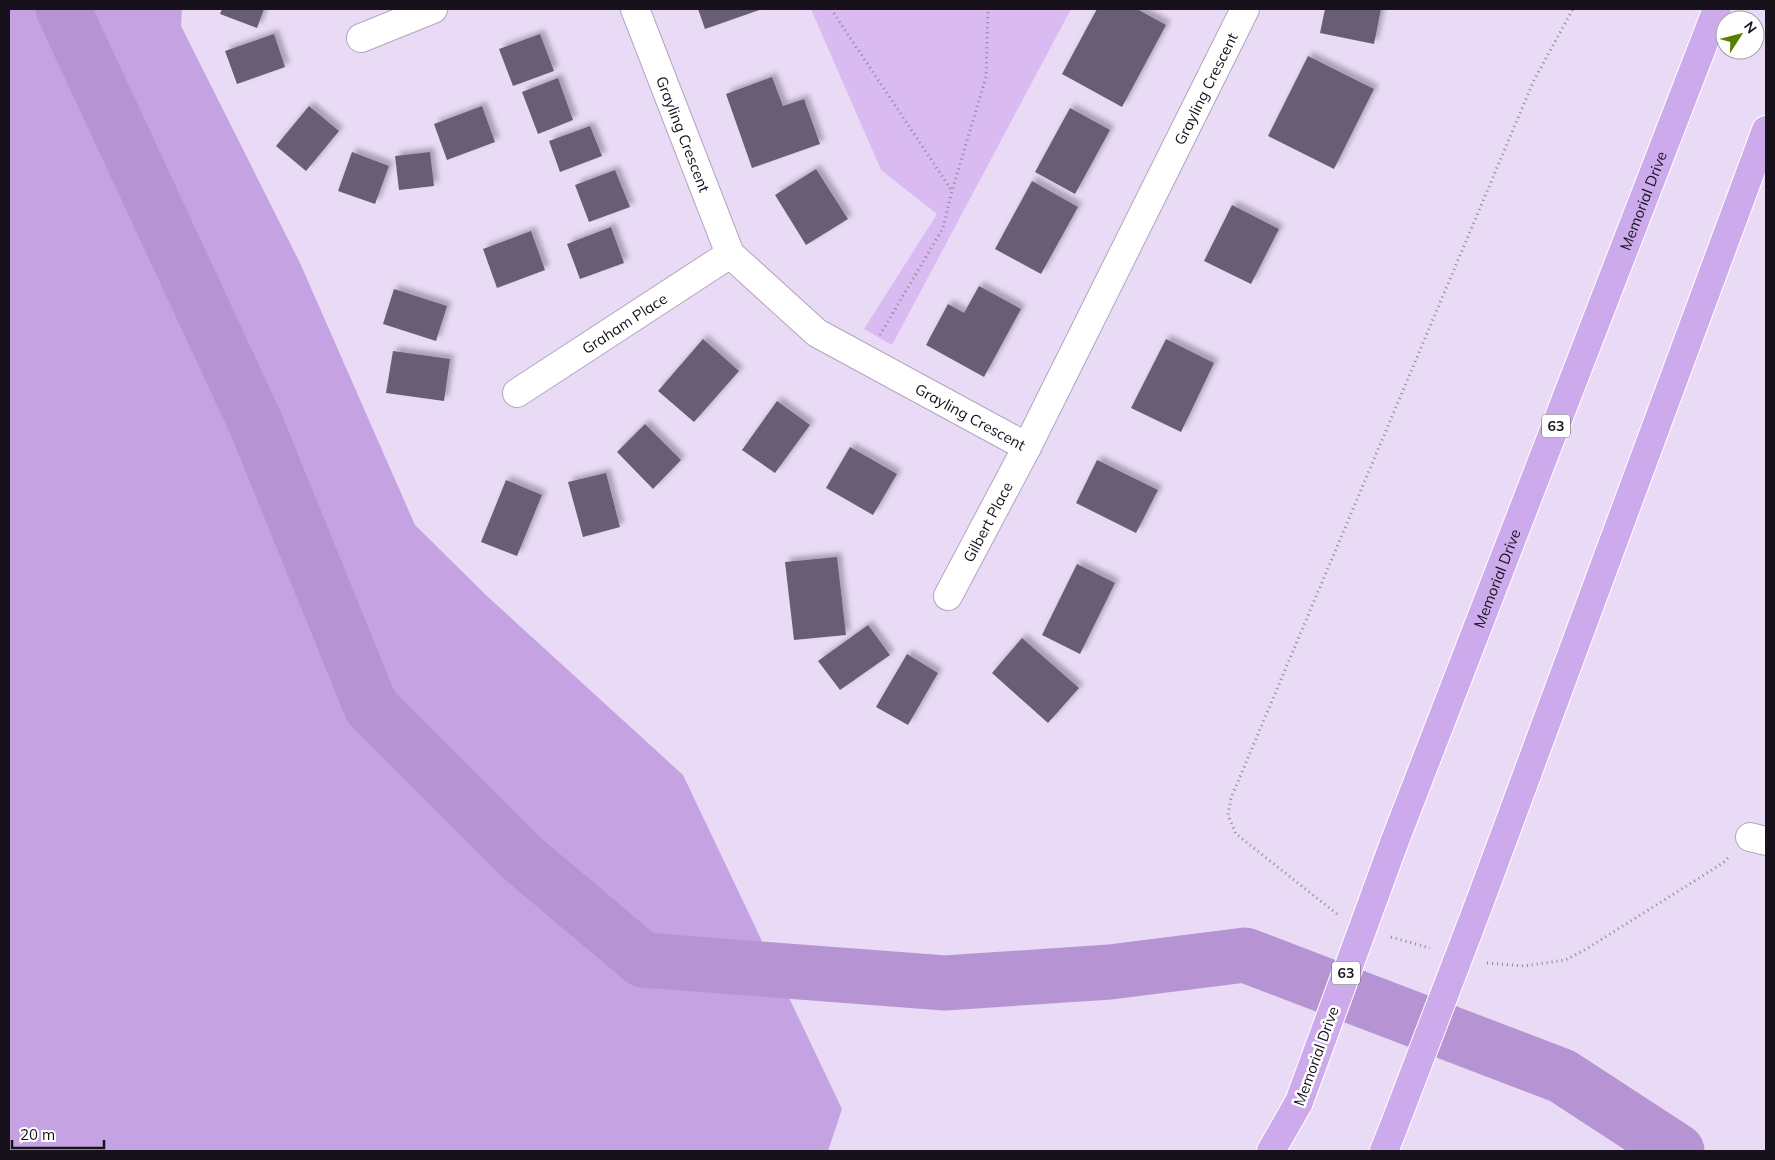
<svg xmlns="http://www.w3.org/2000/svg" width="1775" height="1160" font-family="Mulish,sans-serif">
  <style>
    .green { fill: #d9bbf2 }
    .forest { fill: #c5a3e3 }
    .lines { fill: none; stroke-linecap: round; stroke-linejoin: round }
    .river { stroke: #b694d3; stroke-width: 55 }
    .building { fill: #695c75; filter: url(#shadow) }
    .street-casing { stroke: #b3a5bf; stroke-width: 30 }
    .highway-casing { stroke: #fff; stroke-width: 30 }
    .path { stroke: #8f8498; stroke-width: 3; stroke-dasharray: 1 4; stroke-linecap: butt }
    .street { stroke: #fff; stroke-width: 28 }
    .highway { stroke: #cdaaeb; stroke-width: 28 }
    .highway-bridge-casing { stroke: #fff; stroke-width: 30; stroke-linecap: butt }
    .highway-bridge { stroke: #cdaaeb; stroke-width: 28 }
    .labels { text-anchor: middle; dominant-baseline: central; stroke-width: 5; stroke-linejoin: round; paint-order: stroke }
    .shield { fill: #fff; stroke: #5c585f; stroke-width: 1 }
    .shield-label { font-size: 14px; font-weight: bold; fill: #16111b }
    .street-label { font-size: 15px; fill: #16111b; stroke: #fff }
  </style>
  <defs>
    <filter id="shadow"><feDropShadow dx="4.5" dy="-4.5" stdDeviation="2.5" flood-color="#0004"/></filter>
  </defs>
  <rect width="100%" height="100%" fill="#e9daf6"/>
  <path class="green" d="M 811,9 L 1071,9 L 892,345 L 864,329 L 937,214 L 881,170 Z"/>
  <path class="forest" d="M 9,9 L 182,9 L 181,26 L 300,263 L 415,525 L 488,597 L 683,775 L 842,1109 L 828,1151 L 9,1151 Z"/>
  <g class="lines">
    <path class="river" d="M 63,9 L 256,424 L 371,707 L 522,858 L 643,960 L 945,983 L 1110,972 L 1245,955 L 1562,1076 L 1677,1151"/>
  </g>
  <g class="building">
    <path d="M 222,9 L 264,9 L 257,28 L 220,14 Z"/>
    <path d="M 698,9 L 762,9 L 705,29 Z"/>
    <path d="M 1097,9 L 1137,9 L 1166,25 L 1122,107 L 1062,74 Z"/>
    <path d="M 1325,9 L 1381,9 L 1374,44 L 1320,33 Z"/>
    <path d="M 274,34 L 285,67 L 237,84 L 225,51 Z"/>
    <path d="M 540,34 L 554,71 L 513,86 L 499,49 Z"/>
    <path d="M 1308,56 L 1374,89 L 1334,169 L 1268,136 Z"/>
    <path d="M 772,77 L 783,106 L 804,99 L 820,144 L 752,168 L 726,94 Z"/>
    <path d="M 558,78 L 573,120 L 538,134 L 522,92 Z"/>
    <path d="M 309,106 L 339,131 L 306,171 L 276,146 Z"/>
    <path d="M 482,106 L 495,142 L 447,160 L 434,124 Z"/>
    <path d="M 1070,108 L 1110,130 L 1075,194 L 1035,172 Z"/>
    <path d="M 590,126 L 602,156 L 560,172 L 549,141 Z"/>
    <path d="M 352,152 L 389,166 L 375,204 L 338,191 Z"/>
    <path d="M 430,152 L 434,186 L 399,190 L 395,156 Z"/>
    <path d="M 816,169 L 848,219 L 806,245 L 775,195 Z"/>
    <path d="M 615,170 L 630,207 L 589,222 L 575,185 Z"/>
    <path d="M 1032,181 L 1078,207 L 1041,274 L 995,249 Z"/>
    <path d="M 1232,205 L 1279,229 L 1251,284 L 1204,261 Z"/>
    <path d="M 611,227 L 624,263 L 580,279 L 567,244 Z"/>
    <path d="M 531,231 L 545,270 L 497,288 L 483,249 Z"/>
    <path d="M 979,286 L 1021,309 L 984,377 L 926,345 L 948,304 L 964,313 Z"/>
    <path d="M 394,289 L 447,306 L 436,341 L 383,324 Z"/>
    <path d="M 703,339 L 739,371 L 694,422 L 658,391 Z"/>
    <path d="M 1166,339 L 1214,363 L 1181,432 L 1131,408 Z"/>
    <path d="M 393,351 L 450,359 L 444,401 L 386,393 Z"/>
    <path d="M 777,401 L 810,425 L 775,473 L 742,450 Z"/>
    <path d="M 645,424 L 681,460 L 653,489 L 617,452 Z"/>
    <path d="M 850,447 L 897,474 L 873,515 L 826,488 Z"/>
    <path d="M 1097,460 L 1158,490 L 1136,533 L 1076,503 Z"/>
    <path d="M 606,473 L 620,527 L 583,537 L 568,482 Z"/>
    <path d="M 506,480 L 542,495 L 517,556 L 481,542 Z"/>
    <path d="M 837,557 L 846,635 L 794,640 L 785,562 Z"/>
    <path d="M 1077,564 L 1115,583 L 1080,654 L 1042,635 Z"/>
    <path d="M 868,625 L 890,655 L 840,690 L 818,661 Z"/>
    <path d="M 1022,638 L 1079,688 L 1048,723 L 992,673 Z"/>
    <path d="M 907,654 L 938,673 L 908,725 L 876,707 Z"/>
  </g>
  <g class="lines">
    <g class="street-casing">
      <g id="street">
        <path id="s1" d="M 635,9 L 730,254 L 817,333 L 1027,447"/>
        <path d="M 361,38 L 433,9"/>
        <path id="s2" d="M 517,393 L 730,254"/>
        <path id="s3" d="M 948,596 L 1027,447 L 1245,9"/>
        <path d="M 1750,837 L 1766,841"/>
      </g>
    </g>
    <g class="highway-casing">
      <g id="highway">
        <path id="s4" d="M 1394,843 L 1717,9"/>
        <path d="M 1479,904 L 1766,130"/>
        <path d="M 1271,1151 L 1299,1102"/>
        <path d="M 1384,1151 L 1394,1126"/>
      </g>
    </g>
    <g class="path">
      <path d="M 831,9 L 952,191"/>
      <path d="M 880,335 L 943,228 L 952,191 L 986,77 L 988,9"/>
      <path d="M 1337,914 L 1236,834 L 1228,815 L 1231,798 L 1534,80 L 1573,9"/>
      <path d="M 1391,937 L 1430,948"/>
      <path d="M 1487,963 L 1524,966 L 1565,960 L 1583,951 L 1723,863 L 1730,856"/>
    </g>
    <use href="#street" class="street"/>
    <use href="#highway" class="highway"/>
    <g class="highway-bridge-casing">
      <g id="highway-bridge">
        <path d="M 1299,1102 L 1394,843"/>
        <path d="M 1394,1126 L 1479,904"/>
      </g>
    </g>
    <use href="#highway-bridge" class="highway-bridge"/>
  </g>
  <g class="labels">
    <g class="shield">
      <rect x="1542" y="414.5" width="28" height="23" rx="4"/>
      <rect x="1332" y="961.5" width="28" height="23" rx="4"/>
    </g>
    <g class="shield-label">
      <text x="1556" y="426">63</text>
      <text x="1346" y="973">63</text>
    </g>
    <g class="street-label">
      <text stroke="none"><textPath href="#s3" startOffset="569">Grayling Crescent</textPath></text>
      <text stroke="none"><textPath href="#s1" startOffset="134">Grayling Crescent</textPath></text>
      <text stroke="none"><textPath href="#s4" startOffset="689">Memorial Drive</textPath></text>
      <text stroke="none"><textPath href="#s2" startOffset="128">Graham Place</textPath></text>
      <text stroke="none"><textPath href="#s1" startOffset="555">Grayling Crescent</textPath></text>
      <text stroke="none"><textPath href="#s3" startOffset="84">Gilbert Place</textPath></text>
      <text stroke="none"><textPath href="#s4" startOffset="284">Memorial Drive</textPath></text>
      <text transform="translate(1316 1056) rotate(-70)">Memorial Drive</text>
    </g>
  </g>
  <rect width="1775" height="1160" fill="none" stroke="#16111b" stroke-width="20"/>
  <g transform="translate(1740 35) rotate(54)"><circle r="24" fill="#ffffff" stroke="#a2a0a4"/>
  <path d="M0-4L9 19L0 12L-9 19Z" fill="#578002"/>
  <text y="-8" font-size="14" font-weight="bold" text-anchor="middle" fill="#16111b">N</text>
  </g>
  <path d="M12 1140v8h92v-8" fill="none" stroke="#16111b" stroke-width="2.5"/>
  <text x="20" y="1140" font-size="15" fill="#16111b" stroke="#ffffff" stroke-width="4" paint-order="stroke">20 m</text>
</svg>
